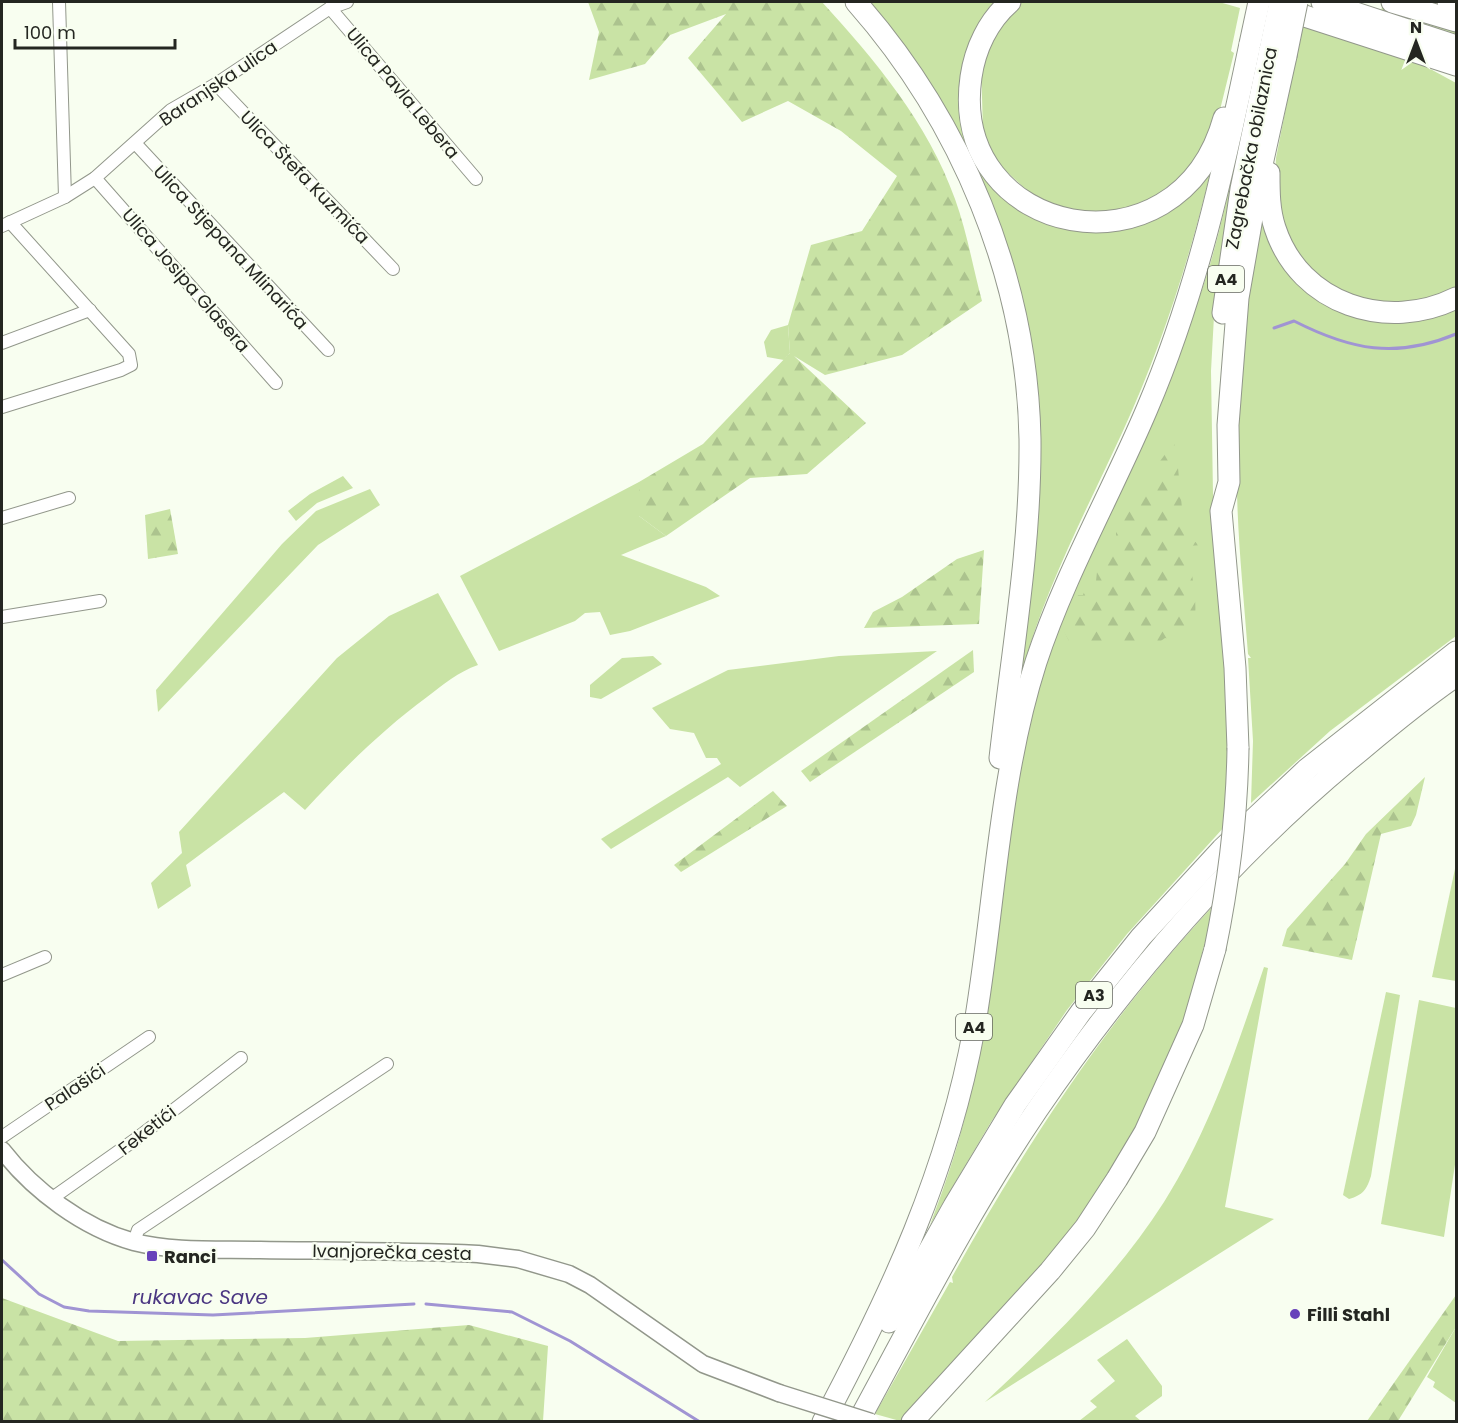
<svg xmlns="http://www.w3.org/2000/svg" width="1458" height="1423" font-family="Poppins,sans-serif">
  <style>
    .green { fill: #c9e3a5 }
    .forest { fill: url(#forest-firs) }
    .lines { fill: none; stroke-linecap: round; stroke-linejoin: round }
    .stream { stroke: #a094d3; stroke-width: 3 }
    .minor-casing { stroke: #92978b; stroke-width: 14 }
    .secondary-casing { stroke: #92978b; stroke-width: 19 }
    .motorway-casing { stroke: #92978b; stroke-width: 23 }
    .minor { stroke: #fff; stroke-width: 12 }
    .secondary { stroke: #fff; stroke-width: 16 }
    .motorway { stroke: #fff; stroke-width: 21 }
    .secondary-bridge-casing { stroke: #92978b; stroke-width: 19; stroke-linecap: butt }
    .motorway-bridge-casing { stroke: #92978b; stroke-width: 23; stroke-linecap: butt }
    .secondary-bridge { stroke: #fff; stroke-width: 16 }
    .motorway-bridge { stroke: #fff; stroke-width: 21 }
    .poi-dot { fill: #6742ba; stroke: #f8fef0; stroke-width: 2 }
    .labels { text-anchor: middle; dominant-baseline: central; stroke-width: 4.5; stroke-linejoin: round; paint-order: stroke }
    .shield { fill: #f8fef0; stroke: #64675f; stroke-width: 1.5 }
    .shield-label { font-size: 16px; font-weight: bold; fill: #242621 }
    .street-label { font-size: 18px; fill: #242621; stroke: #f8fef0 }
    .poi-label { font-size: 18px; font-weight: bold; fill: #242621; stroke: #f8fef0; text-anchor: start }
    .water-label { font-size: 20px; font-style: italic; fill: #4b3782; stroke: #f8fef0 }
  </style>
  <defs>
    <pattern id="forest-firs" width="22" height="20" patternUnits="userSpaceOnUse" patternTransform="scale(1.5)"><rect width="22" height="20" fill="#c9e3a5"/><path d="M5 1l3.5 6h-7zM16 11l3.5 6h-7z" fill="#acc38e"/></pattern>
  </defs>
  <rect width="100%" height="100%" fill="#f8fef0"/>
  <g class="green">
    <path d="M 865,2 L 1000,2 L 967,58 L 989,175 L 1099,230 L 1211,170 C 1189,261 1161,348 1122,433 C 1086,511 1045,588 1022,672 L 1019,670 L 1033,525 L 1002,244 Z"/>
    <path d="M 1020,2 L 1219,2 L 1240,8 L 1231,51 L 1234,53 L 1218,118 L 1195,165 L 1142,207 L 1081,215 L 1040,202 L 998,164 L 983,133 L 981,61 L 1006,15 Z"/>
    <path d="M 1382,7 L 1456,29 L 1456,37 L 1381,11 Z"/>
    <path d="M 1302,26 L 1423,65 L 1456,83 L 1456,289 L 1423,303 L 1366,303 L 1318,279 L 1284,234 L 1275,177 L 1276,158 Z"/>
    <path d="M 1256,58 L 1214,316 L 1211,371 L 1213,495 L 1229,737 L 1225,826 L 1127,934 L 1067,1010 L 991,1122 L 930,1225 C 947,1180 963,1133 972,1085 C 996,955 1002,821 1037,693 C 1073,561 1142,440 1193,314 C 1225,233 1237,143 1256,58 Z"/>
    <path d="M 1260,212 L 1270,238 L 1365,319 L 1403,323 L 1445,313 L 1456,306 L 1456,636 L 1330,731 L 1251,803 L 1253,741 L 1248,658 L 1251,658 L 1248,654 C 1243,586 1235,517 1237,448 C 1239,369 1249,290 1260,212 Z"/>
    <path d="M 788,325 L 790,353 L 784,360 L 767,357 L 764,342 L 771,330 Z"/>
    <path d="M 343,476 L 353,488 L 317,503 L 296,521 L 288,511 L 310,494 Z"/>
    <path d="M 639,482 L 639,516 L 666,536 L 621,555 L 706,587 L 720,596 L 630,631 L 610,635 L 600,612 L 585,613 L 575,621 L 499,651 L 460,576 Z"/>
    <path d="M 370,489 L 380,505 L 318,545 L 158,712 L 156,690 L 282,544 L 316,511 Z"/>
    <path d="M 438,593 L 478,665 C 458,672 444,684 427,697 C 382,730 343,769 305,810 L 284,792 L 186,865 L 191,886 L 158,909 L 151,883 L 182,853 L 179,832 L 337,658 L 389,616 Z"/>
    <path d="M 937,651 L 740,787 L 728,777 L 611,849 L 601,839 L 721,764 L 717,758 L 706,758 L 694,733 L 670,729 L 652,708 L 728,670 L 839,656 Z"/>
    <path d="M 653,656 L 662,664 L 601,699 L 590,697 L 590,685 L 622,658 Z"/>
    <path d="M 1456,864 L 1456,981 L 1432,977 Z"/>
    <path d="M 1215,904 L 1182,1030 L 1162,1077 L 1117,1164 L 1057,1251 L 900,1421 L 875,1414 L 950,1282 L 953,1283 L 952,1277 C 1026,1144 1110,1016 1215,904 Z"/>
    <path d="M 1264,967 L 1268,968 L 1225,1207 L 1274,1219 L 985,1402 C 1051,1341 1115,1278 1164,1202 C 1210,1129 1237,1047 1264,967 Z"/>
    <path d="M 1386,992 L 1400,995 L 1371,1176 C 1367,1189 1363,1195 1349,1199 L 1343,1195 Z"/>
    <path d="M 1419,1000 L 1456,1008 L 1456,1158 L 1444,1237 L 1381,1224 Z"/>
    <path d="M 1456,1327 L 1456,1403 L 1433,1387 L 1435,1382 L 1427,1377 Z"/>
    <path d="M 1127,1339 L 1162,1386 L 1162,1396 L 1135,1416 L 1141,1421 L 1079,1421 L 1097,1407 L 1090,1401 L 1115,1381 L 1097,1360 Z"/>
  </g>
  <g class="forest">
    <path d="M 588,2 L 822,2 C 875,60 928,123 955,199 C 967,232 973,268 982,301 L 902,355 L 825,375 L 794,356 L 866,423 L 807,474 L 750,478 L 666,536 L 639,516 L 639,482 L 703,444 L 790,353 L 788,325 L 811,245 L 862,231 L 897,176 L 841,131 L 788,101 L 742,122 L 688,58 L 726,14 L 670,35 L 645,64 L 589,80 L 599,32 Z"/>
    <path d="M 1173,438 L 1177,458 L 1185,538 L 1203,545 L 1187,546 C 1192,578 1202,612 1189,642 L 1165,638 L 1158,643 L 1132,643 L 1119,647 L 1106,642 L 1071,645 L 1064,631 L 1078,595 L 1083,595 L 1086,587 L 1096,581 L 1099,554 L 1116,540 L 1116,533 L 1137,491 L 1158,487 L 1152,472 L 1166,453 L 1168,443 Z"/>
    <path d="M 170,509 L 178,554 L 148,559 L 145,515 Z"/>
    <path d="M 984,550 L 979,624 L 864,628 L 873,612 L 902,597 L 957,559 Z"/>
    <path d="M 973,650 L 974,672 L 810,782 L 801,771 Z"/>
    <path d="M 1425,777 L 1416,815 L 1411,826 L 1381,834 L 1352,960 L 1282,946 L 1287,929 L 1345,864 L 1366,834 Z"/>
    <path d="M 773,791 L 787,806 L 681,872 L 674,865 Z"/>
    <path d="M 1456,1295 L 1456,1327 L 1398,1421 L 1367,1421 Z"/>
    <path d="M 2,1298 L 118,1341 L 305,1338 L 469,1325 L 548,1346 L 543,1421 L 2,1421 Z"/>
  </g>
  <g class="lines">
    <g class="stream">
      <path d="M 1274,328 L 1294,321 C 1351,350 1396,359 1456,334"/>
      <path d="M 2,1260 L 39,1294 L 64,1307 L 89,1311 L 213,1315 L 414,1304"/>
      <path d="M 426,1304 L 512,1312 L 570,1341 L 700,1422"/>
    </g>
    <g class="minor-casing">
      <g id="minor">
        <path d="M 59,2 L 65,197"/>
        <path d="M 330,8 L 476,179"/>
        <path d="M 216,84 L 393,269"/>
        <path d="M 135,143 L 328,350"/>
        <path d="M 95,178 L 276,383"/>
        <path d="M 2,226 L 65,197 L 95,178 L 171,110 L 216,84 L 330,8 L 347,2"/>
        <path d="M 2,343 L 90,310"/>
        <path d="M 2,407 L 121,370 L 131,365 L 129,354 L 10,222"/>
        <path d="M 2,518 L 69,498"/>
        <path d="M 2,617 L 100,601"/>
        <path d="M 2,975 L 45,957"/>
        <path d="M 2,1137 L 149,1037"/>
        <path d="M 51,1199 L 136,1139 L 241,1058"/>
        <path d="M 134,1242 L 138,1230 L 387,1064"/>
      </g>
    </g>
    <g class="secondary-casing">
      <path id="secondary" d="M 2,1150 C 33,1190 83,1228 134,1242 C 173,1252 220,1249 260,1250 C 333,1251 406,1251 478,1254 L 518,1259 L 569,1274 L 590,1285 L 703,1364 L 779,1393"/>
    </g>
    <g class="motorway-casing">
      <g id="motorway">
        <path d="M 856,2 C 961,121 1027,278 1030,439 C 1031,546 1012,652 1000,758"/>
        <path d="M 1010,2 C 988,21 975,49 971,77 C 948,237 1178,284 1224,118"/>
        <path d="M 1322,2 L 1456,46"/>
        <path d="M 1392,2 L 1456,21"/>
        <path d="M 1448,2 L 1456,2"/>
        <path d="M 1277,7 L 1456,65"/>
        <path d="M 1269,173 C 1269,192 1269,210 1275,228 C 1300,305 1388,332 1456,298"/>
        <path d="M 1223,313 L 1241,189 L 1270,50"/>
        <path d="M 1238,748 L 1235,668 L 1221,511 L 1229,482 L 1228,425 L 1238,298 L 1259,178 L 1286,56"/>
        <path d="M 889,1322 L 954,1206 L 1015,1105 L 1081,1012 L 1141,937 L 1222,849 L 1307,769 L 1456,652"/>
        <path d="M 823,1422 C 891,1294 948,1172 974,1029 C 995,907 998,781 1036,662 C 1065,574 1111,494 1147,409 C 1197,292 1224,169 1250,44"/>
        <path d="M 858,1422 C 915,1317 970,1209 1037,1110 C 1126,980 1228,861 1349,760 C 1384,731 1419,701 1456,676"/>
        <path d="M 912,1422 L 1050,1271 L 1085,1228 L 1117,1179 L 1145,1132 L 1193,1025 L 1215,949"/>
      </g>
    </g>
    <use href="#minor" class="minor"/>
    <use href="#secondary" class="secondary"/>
    <use href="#motorway" class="motorway"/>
    <g class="secondary-bridge-casing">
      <path id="secondary-bridge" d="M 779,1393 L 871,1422"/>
    </g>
    <g class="motorway-bridge-casing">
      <g id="motorway-bridge">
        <path d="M 1250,44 L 1259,2"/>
        <path d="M 1270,50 L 1280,2"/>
        <path d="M 1286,56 L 1297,2"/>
        <path d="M 1215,949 C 1229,881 1237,817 1238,748"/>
      </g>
    </g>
    <use href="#secondary-bridge" class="secondary-bridge"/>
    <use href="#motorway-bridge" class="motorway-bridge"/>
  </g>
  <g class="poi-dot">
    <rect x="146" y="1250" width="12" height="12" rx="3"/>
    <circle cx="1295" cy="1314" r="6"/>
  </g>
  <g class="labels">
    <g class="shield">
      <rect x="1208" y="266" width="36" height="26" rx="4.5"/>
      <rect x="1076" y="982" width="36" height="26" rx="4.5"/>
      <rect x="956" y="1014" width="36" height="26" rx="4.5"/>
    </g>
    <g class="shield-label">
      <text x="1226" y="279">A4</text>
      <text x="1094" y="995">A3</text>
      <text x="974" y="1027">A4</text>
    </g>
    <g class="street-label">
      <text transform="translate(218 83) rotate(-34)">Baranjska ulica</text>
      <text transform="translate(403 93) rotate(50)">Ulica Pavla Lebera</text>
      <text transform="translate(1251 148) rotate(-79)">Zagrebačka obilaznica</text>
      <text transform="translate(305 177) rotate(46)">Ulica Štefa Kuzmića</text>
      <text transform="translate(231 247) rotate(47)">Ulica Stjepana Mlinarića</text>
      <text transform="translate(186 280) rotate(49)">Ulica Josipa Glasera</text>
      <text transform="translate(75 1087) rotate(-34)">Palašići</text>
      <text transform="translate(147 1130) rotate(-38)">Feketići</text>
      <text transform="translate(392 1252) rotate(1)">Ivanjorečka cesta</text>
    </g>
    <g class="poi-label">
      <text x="164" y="1256">Ranci</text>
      <text x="1307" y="1314">Filli Stahl</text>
    </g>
    <g class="water-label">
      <text x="200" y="1297">rukavac Save</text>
    </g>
  </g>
  <rect width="1458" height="1423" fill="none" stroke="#242621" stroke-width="6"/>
  <g transform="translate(1416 42)" stroke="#f8fef0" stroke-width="4.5" paint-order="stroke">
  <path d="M0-4.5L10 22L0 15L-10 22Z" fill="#242621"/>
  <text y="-9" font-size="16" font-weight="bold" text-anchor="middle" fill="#242621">N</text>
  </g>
  <path d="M15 39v9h160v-9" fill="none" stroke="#242621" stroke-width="3"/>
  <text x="24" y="39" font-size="18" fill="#242621" stroke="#f8fef0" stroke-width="4.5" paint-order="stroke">100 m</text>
</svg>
